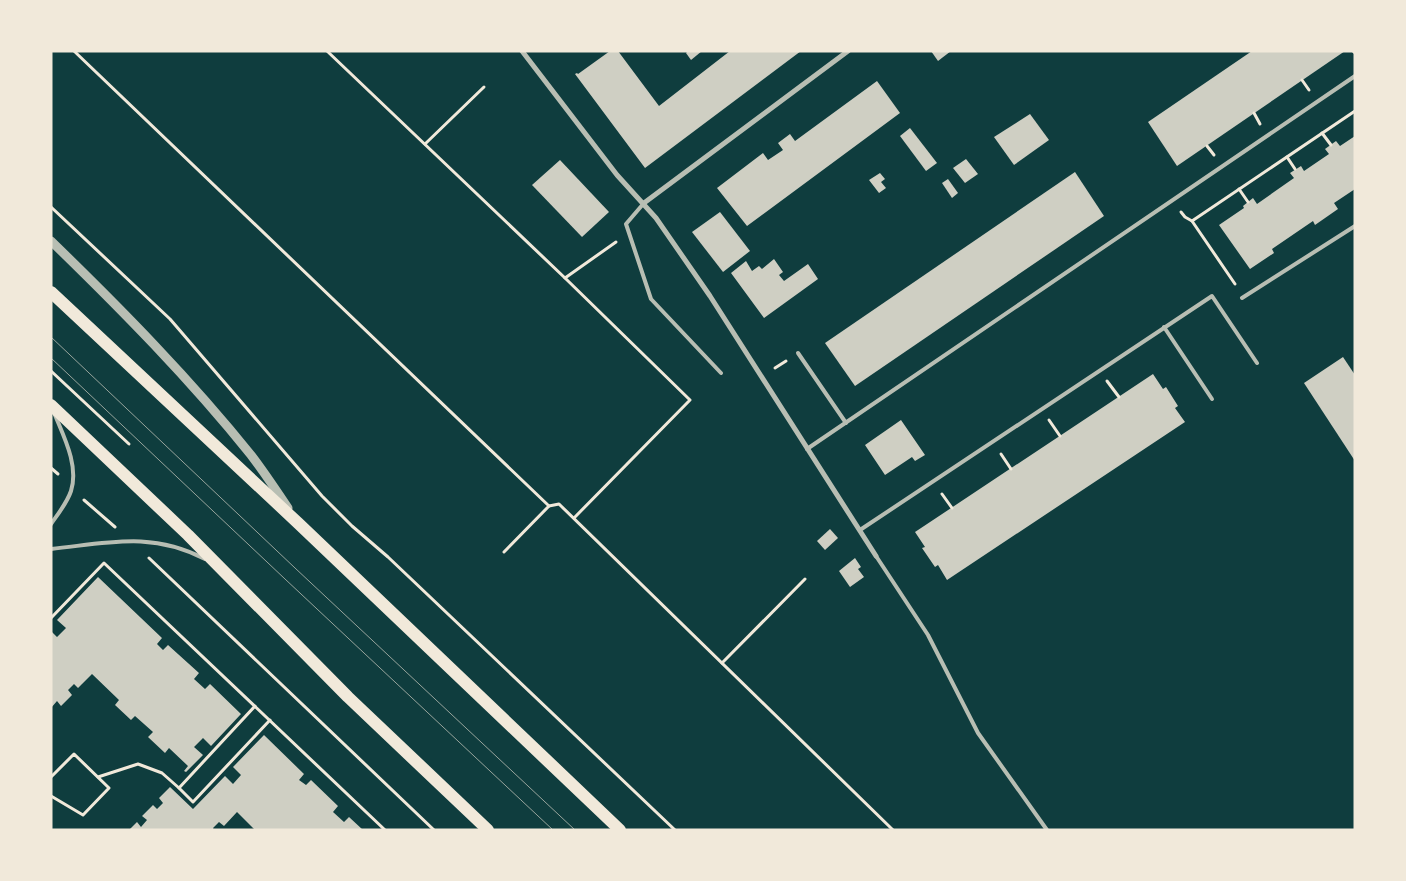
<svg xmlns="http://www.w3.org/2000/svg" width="1406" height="881" font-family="Georgia,serif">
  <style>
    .building { fill: #cfcfc3 }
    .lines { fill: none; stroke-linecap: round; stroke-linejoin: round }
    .path { stroke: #f1e9da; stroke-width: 3 }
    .service { stroke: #b8beb3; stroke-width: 4 }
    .minor { stroke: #b8beb3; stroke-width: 5 }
    .tertiary { stroke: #b8beb3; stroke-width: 9 }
    .primary { stroke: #f1e9da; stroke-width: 12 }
    .tram { stroke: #97a49c; stroke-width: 1 }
  </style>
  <rect width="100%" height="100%" fill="#0f3d3e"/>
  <g class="building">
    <path d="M 610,51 L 618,51 L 659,106 L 730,51 L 801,51 L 645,168 L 575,74 L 577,73 L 578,74 Z"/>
    <path d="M 688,51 L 702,51 L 691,60 L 686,53 Z"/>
    <path d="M 931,51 L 951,51 L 938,61 Z"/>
    <path d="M 1252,51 L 1345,51 L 1177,166 L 1148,122 Z"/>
    <path d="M 877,81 L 900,113 L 747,226 L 717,188 L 763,153 L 768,160 L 783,150 L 778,143 L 790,134 L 795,141 Z"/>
    <path d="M 1030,114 L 1049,140 L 1014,165 L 994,137 Z"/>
    <path d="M 910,128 L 937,163 L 926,171 L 900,136 Z"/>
    <path d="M 1355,136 L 1355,189 L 1334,203 L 1338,209 L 1315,225 L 1313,221 L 1272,249 L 1274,253 L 1250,269 L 1219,225 L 1244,208 L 1243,206 L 1253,198 L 1257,204 L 1294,178 L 1290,173 L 1301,166 L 1304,171 L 1329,154 L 1325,149 L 1336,141 L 1340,146 Z"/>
    <path d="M 966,159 L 978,174 L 965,183 L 953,168 Z"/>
    <path d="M 560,160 L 609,212 L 582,237 L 532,185 Z"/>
    <path d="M 1075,172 L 1104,216 L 855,386 L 825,343 Z"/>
    <path d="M 880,173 L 885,179 L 881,182 L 886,188 L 879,193 L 869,180 Z"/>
    <path d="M 948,179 L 958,193 L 952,198 L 942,183 Z"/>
    <path d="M 720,212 L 750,251 L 723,272 L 692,232 Z"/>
    <path d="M 774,259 L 783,272 L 779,275 L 784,281 L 808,264 L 818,279 L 764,318 L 731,273 L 746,261 L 752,271 L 759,266 L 762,269 Z"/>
    <path d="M 1343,357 L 1355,375 L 1355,461 L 1304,383 Z"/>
    <path d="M 1153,374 L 1163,389 L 1166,387 L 1178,406 L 1175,408 L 1185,422 L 947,580 L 938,565 L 935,567 L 922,548 L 925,547 L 915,532 Z"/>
    <path d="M 901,420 L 925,455 L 915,461 L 912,457 L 885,475 L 865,445 Z"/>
    <path d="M 830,529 L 838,538 L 825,550 L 817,541 Z"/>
    <path d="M 855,558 L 861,567 L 858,569 L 864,577 L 850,587 L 839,571 Z"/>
    <path d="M 98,577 L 162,638 L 157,644 L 163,650 L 168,645 L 199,673 L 194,679 L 205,689 L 210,684 L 241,714 L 211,746 L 203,738 L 194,747 L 203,755 L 186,772 L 184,771 L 188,766 L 169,748 L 165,753 L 148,737 L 153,732 L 135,716 L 131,720 L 115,705 L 119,700 L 92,674 L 78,688 L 74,684 L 68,690 L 72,695 L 61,706 L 57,701 L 51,708 L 51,631 L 57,637 L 66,628 L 57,620 Z"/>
    <path d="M 264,735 L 304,774 L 299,780 L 306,785 L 311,780 L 338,806 L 333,812 L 344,822 L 349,817 L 363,830 L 255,830 L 237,812 L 224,826 L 219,822 L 213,828 L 214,830 L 129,830 L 137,822 L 141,827 L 147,820 L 142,816 L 153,805 L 157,809 L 163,803 L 159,798 L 170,787 L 193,809 L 225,776 L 233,784 L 241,775 L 233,767 Z"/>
  </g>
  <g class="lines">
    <g class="path">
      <path d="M 74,51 L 549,506 L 559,504 L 893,830"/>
      <path d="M 327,51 L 565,278 L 616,242"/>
      <path d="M 1353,51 L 1355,53"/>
      <path d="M 1302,80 L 1309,90"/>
      <path d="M 1254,113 L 1260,124"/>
      <path d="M 1322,133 L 1331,145"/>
      <path d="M 425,144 L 484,87"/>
      <path d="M 1207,146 L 1214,155"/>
      <path d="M 1287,157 L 1295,169"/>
      <path d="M 1239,189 L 1248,202"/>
      <path d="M 51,207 L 170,319 L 322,496 L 352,526 L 388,557 L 675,830"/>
      <path d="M 1181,212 L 1185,217 L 1192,221"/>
      <path d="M 565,278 L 690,400 L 574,518"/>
      <path d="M 1235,284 L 1192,221 L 1355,111"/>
      <path d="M 775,368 L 786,361"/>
      <path d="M 51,371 L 129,444"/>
      <path d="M 1107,381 L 1119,397"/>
      <path d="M 1049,420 L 1060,436"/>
      <path d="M 1001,454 L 1011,469"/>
      <path d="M 51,468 L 58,474"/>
      <path d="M 942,494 L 952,508"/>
      <path d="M 84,500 L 115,527"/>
      <path d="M 504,552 L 549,506"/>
      <path d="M 149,558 L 434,830"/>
      <path d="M 51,618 L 104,563 L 385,830"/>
      <path d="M 722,663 L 805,579"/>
      <path d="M 255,706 L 179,788 L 193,802 L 270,720"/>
      <path d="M 51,777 L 74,754 L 109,788 L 83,815 L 51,796"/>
      <path d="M 98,777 L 138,764 L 162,773 L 179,788"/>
    </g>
    <g class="service">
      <path d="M 644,203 L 626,224 L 651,299 L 721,373"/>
      <path d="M 1242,298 L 1355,226"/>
      <path d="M 1164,327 L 1212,399"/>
      <path d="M 798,353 L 846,423"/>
      <path d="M 807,449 L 1355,76"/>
      <path d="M 51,524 C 58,514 67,503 71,491 C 79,466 64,437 55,415"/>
      <path d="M 860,530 L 1212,296 L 1257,363"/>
      <path d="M 51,549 C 108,543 151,531 205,559"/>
      <path d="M 876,556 L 928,635 L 978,733 L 1047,830"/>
    </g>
    <g class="minor">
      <path d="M 522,51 L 617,175 L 656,218 L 710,296 L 876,556"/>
      <path d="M 644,203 L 848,51"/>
    </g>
    <path class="tertiary" d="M 51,241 C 121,309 190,379 251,455 C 264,472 276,490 288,508"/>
    <g class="primary">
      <path d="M 51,292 L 298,523 L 620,830"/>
      <path d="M 51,405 L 188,535 L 348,697 L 488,830"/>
    </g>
    <g class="tram">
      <path d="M 51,337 L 295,568 L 575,830"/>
      <path d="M 51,358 L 285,579 L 553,830"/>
    </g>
  </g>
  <rect width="1406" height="881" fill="none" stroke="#f1e9da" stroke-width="105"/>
</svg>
